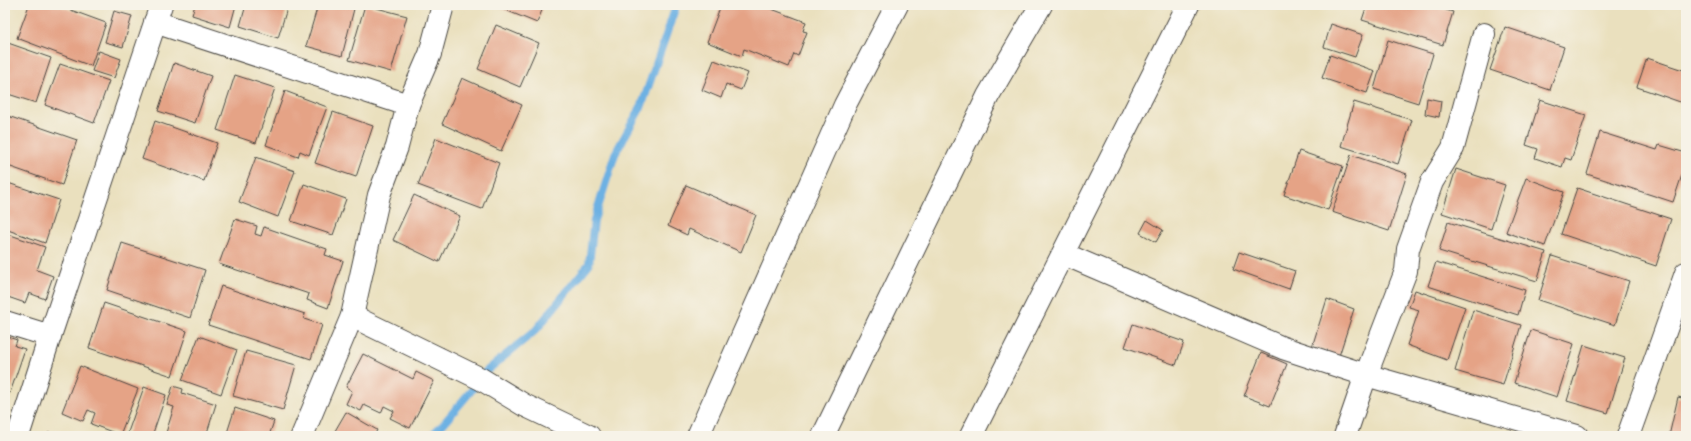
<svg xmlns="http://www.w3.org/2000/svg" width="1691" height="441" font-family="Delius,sans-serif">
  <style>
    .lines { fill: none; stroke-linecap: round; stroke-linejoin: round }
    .stream { stroke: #6db1e3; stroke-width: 8 }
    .building { fill: #e5a386 }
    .minor-casing { stroke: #484641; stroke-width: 24 }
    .highway-casing { stroke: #484641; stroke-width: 24 }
    .minor { stroke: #fff; stroke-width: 22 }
    .highway { stroke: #fff; stroke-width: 22 }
  </style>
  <rect width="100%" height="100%" fill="#f7f3e8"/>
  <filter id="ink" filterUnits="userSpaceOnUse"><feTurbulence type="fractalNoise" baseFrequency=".025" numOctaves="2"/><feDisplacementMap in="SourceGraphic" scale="8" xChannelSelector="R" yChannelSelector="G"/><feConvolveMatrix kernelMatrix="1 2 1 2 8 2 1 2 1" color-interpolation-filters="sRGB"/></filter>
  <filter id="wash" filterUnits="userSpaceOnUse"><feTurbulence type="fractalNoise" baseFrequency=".012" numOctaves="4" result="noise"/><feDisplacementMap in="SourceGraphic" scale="16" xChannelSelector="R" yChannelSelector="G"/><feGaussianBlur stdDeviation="0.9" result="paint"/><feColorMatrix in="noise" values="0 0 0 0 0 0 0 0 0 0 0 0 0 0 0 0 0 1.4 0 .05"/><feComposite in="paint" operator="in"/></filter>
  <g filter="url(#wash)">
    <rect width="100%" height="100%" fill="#eae0be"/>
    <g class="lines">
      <path class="stream" d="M 431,436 L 444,423 L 481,379 L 484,373 L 536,330 L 589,264 L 594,220 L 615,154 L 642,105 L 675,9 L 675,5"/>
    </g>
    <g id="blocks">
      <g class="building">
        <path d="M 29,5 L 57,5 L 106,23 L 91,66 L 17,38 Z"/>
        <path d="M 109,5 L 120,5 L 119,9 Z"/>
        <path d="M 195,5 L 236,5 L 230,27 L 192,15 Z"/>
        <path d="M 246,5 L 288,5 L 278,38 L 240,26 Z"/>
        <path d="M 318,5 L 355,5 L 342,56 L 306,46 Z"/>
        <path d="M 365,5 L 407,16 L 391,72 L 349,60 Z"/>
        <path d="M 493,5 L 544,5 L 537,23 Z"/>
        <path d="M 721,5 L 761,5 L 806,22 L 803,31 L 807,32 L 798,56 L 794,54 L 789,67 L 744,49 L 742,56 L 707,42 Z"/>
        <path d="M 1367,5 L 1430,5 L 1453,12 L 1443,45 L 1362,20 Z"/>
        <path d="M 114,11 L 132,16 L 123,47 L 105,42 Z"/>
        <path d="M 1331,24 L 1363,35 L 1355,57 L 1324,47 Z"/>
        <path d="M 496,25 L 539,43 L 520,87 L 478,69 Z"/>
        <path d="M 1505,27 L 1564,47 L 1550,90 L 1490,70 Z"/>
        <path d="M 1388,40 L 1433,54 L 1418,103 L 1374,89 Z"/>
        <path d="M 8,43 L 51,58 L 36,103 L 5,93 L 5,51 Z"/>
        <path d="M 99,51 L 121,59 L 114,78 L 92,71 Z"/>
        <path d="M 1330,55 L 1375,71 L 1367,93 L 1322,78 Z"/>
        <path d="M 1647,58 L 1686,71 L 1686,104 L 1637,87 Z"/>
        <path d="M 714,60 L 748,73 L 741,90 L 726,84 L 721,98 L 702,90 Z"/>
        <path d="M 174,63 L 211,76 L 195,123 L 158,111 Z"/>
        <path d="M 60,64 L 109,81 L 94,123 L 45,105 Z"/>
        <path d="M 235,75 L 275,88 L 256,143 L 217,130 Z"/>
        <path d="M 462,78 L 522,105 L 501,151 L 442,124 Z"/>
        <path d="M 285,91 L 327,107 L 309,155 L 300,151 L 298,157 L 266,145 Z"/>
        <path d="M 1427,98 L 1441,101 L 1439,117 L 1425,114 Z"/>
        <path d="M 1540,100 L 1586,115 L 1571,160 L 1565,158 L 1562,167 L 1535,158 L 1538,149 L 1526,145 Z"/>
        <path d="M 1354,102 L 1412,120 L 1398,164 L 1341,146 Z"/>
        <path d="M 333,112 L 373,126 L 356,177 L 315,163 Z"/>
        <path d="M 5,115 L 77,140 L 62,185 L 5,165 Z"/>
        <path d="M 155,121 L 217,143 L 204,181 L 142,159 Z"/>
        <path d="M 1600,132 L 1657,150 L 1659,145 L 1686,153 L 1686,163 L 1673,202 L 1587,174 Z"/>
        <path d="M 436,138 L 499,163 L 482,209 L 418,185 Z"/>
        <path d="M 1299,151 L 1343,166 L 1328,210 L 1284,195 Z"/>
        <path d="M 1351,155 L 1407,174 L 1389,231 L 1332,212 Z"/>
        <path d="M 256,157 L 295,171 L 278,217 L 239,202 Z"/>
        <path d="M 1456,169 L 1505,185 L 1491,229 L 1442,213 Z"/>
        <path d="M 1526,178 L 1564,192 L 1545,246 L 1506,232 Z"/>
        <path d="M 5,182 L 59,200 L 45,243 L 5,229 Z"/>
        <path d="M 304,184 L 346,199 L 333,235 L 291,221 Z"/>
        <path d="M 686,185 L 756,215 L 741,252 L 689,229 L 687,235 L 668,226 Z"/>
        <path d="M 1577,188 L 1671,219 L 1656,266 L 1561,234 Z"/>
        <path d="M 414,195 L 460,216 L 439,262 L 393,240 Z"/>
        <path d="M 235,219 L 257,226 L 255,234 L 261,236 L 264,227 L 327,249 L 325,255 L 343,261 L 328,308 L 307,300 L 309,294 L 219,264 Z"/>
        <path d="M 1147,220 L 1163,230 L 1156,242 L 1140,233 Z"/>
        <path d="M 1448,222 L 1546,252 L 1537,281 L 1439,251 Z"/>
        <path d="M 5,233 L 45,247 L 37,270 L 53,276 L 45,299 L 29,293 L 25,303 L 5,296 Z"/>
        <path d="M 122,243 L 205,270 L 190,318 L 107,290 Z"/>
        <path d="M 1239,252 L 1295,271 L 1289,289 L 1233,269 Z"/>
        <path d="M 1552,256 L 1629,281 L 1615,325 L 1538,300 Z"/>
        <path d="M 1436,262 L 1525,290 L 1518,315 L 1428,286 Z"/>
        <path d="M 221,286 L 305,314 L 304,319 L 322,325 L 311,359 L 208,325 Z"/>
        <path d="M 1415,290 L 1465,307 L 1447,360 L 1407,345 L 1419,310 L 1409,307 Z"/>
        <path d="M 1327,299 L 1354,309 L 1339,356 L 1312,347 Z"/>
        <path d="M 104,303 L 187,331 L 172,376 L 89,348 Z"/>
        <path d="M 1473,310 L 1521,325 L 1503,385 L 1455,371 Z"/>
        <path d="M 1133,324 L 1184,342 L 1176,365 L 1125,347 Z"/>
        <path d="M 1531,330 L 1574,344 L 1557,397 L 1514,383 Z"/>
        <path d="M 5,336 L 17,340 L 15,346 L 25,349 L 10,393 L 5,392 Z"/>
        <path d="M 199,336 L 237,350 L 221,394 L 182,380 Z"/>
        <path d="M 1584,345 L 1625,358 L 1608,413 L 1567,401 Z"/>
        <path d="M 246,351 L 296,365 L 283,410 L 233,396 Z"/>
        <path d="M 1261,353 L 1287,364 L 1270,406 L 1244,396 Z"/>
        <path d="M 363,354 L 413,379 L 416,372 L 434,381 L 410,428 L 390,418 L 394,411 L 384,406 L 381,413 L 364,405 L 361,411 L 346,404 L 352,391 L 346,387 Z"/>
        <path d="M 80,366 L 138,389 L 120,435 L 91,424 L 95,413 L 88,410 L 83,421 L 62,412 Z"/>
        <path d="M 173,386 L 183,389 L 182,393 L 216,404 L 206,436 L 165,436 L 174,407 L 167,405 Z"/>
        <path d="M 144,387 L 166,395 L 152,436 L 131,436 L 127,435 Z"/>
        <path d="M 1678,397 L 1686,399 L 1686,436 L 1669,436 Z"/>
        <path d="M 235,408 L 274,421 L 269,436 L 226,436 Z"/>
        <path d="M 346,412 L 377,430 L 374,436 L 332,436 Z"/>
        <path d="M 49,432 L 61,436 L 48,436 Z"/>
      </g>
    </g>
  </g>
  <g filter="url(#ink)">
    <use href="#blocks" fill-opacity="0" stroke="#484641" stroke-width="1"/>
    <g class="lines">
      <g class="minor-casing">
        <g id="minor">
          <path d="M 155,22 L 408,105"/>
          <path d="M 1064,254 L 1283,348 L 1366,375 L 1577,436"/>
          <path d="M 352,316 L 481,379 L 524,405 L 589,436"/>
          <path d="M 5,322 L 50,336"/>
          <path d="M 18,436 L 50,336 L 161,5"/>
          <path d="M 302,436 L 352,316 L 379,195 L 397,147 L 408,105 L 430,54 L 443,5"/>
          <path d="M 698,436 L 845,105 L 897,5"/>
          <path d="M 1345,436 L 1366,375 L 1406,271 L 1408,249 L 1432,182 L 1453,148 L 1484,34"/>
          <path d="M 1628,436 L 1686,273"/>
        </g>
      </g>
      <g class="highway-casing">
        <g id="highway">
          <path d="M 823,436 L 988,96 L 1041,5"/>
          <path d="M 971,436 L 1188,5"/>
        </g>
      </g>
      <use href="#minor" class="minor"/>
      <use href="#highway" class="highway"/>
    </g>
  </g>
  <rect width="1691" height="441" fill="none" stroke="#f7f3e8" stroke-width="20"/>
</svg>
